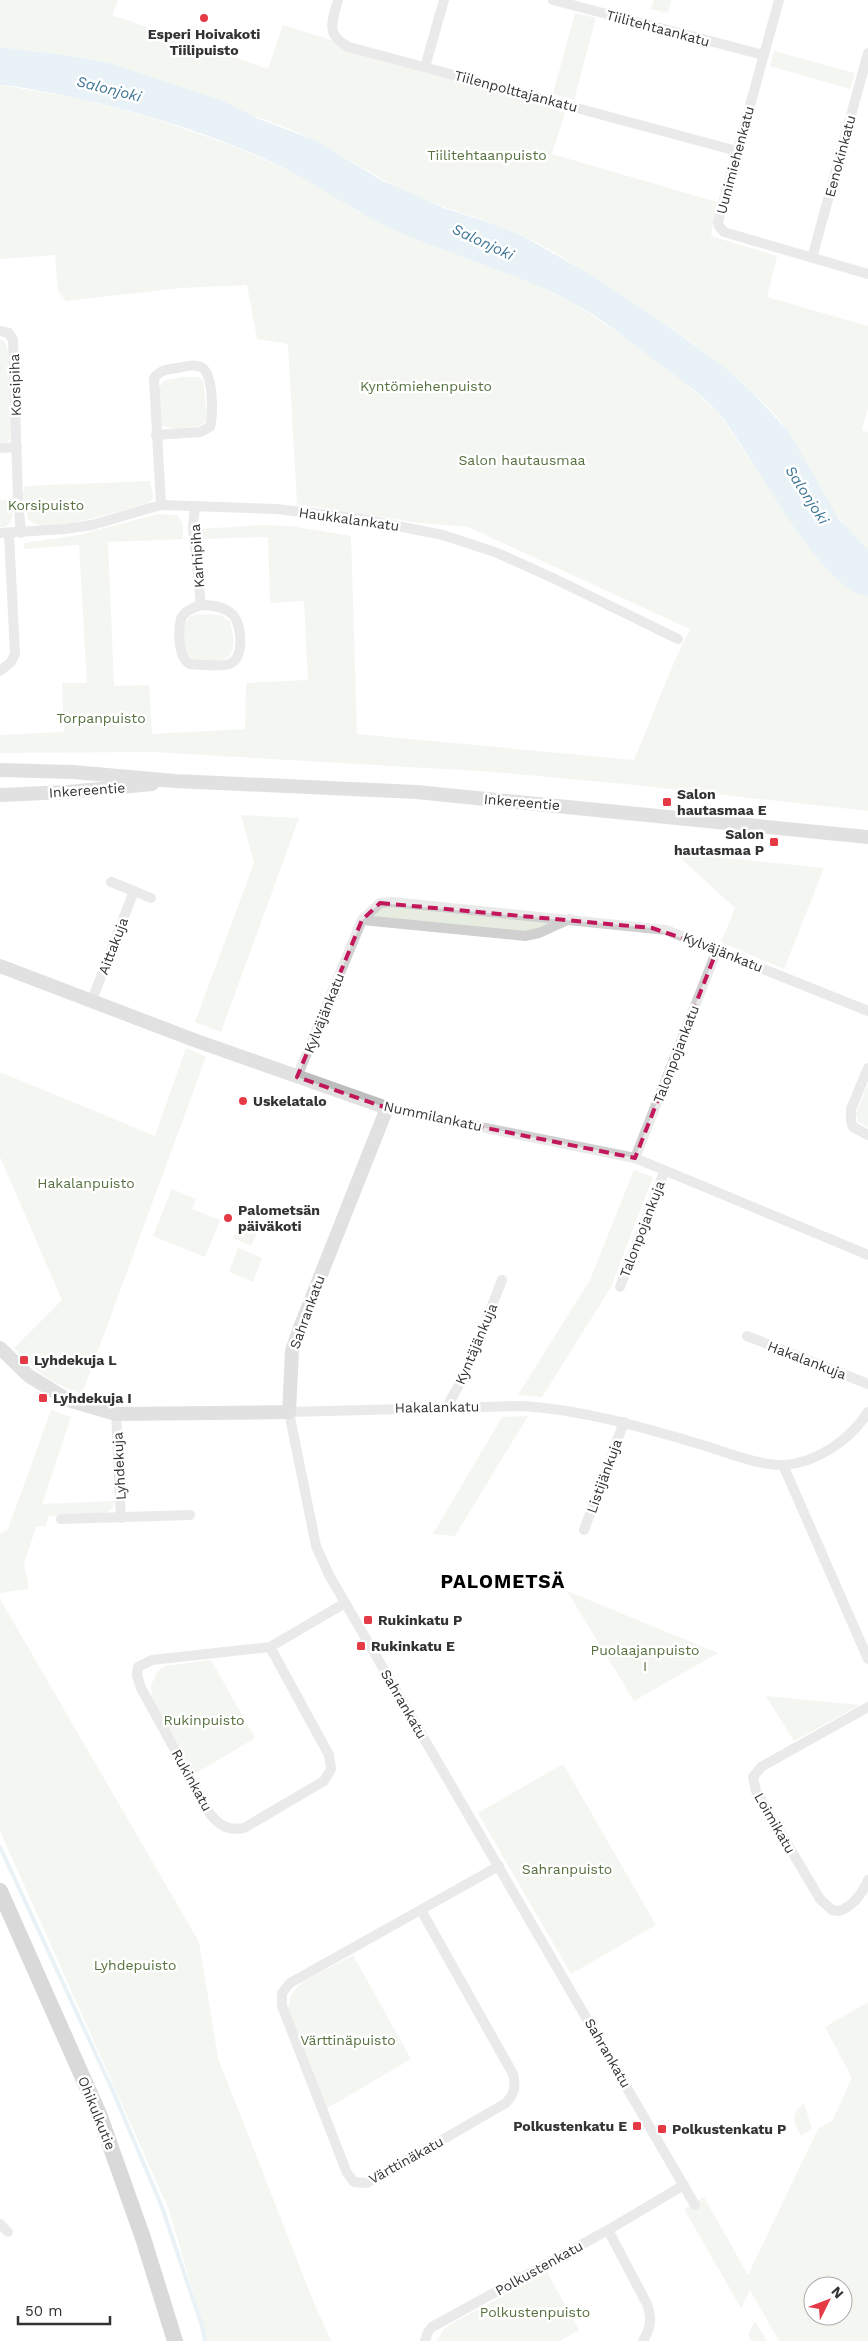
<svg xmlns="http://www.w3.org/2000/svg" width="868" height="2341" font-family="'Work Sans',sans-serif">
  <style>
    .green { fill: #e6ecdf; fill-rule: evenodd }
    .water { fill: #cfe2ee }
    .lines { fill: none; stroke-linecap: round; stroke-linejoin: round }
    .stream { stroke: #cfe2ee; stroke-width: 4 }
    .street { stroke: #d0d0d0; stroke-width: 10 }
    .secondary { stroke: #bdbdbd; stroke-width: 14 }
    .primary { stroke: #ababab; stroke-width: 16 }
    .marked { fill: none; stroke: #c2185b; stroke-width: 4; stroke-dasharray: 10 6; stroke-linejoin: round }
    .poi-dot { fill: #e63946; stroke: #fff; stroke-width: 2 }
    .labels { text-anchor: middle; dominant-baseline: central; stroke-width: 5; stroke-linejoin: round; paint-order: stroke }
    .street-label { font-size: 14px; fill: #333; stroke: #fff }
    .poi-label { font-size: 14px; font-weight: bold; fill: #333; stroke: #fff; text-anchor: start }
    .park-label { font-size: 14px; fill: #56703f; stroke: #fff }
    .water-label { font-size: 15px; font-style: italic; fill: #3f7597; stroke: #fff }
    .district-label { font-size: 19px; font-weight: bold; letter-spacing: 1px; fill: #000; stroke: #fff }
  </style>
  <rect width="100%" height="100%" fill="#fff"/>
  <g class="green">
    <path d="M 0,0 L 118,0 L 112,15 L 268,69 L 283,25 L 565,113 L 552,154 L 717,202 L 711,236 L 777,256 L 767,297 L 868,326 L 868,408 L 862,430 L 868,432 L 868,550 C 832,519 815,475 790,435 C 781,420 766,405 753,393 C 713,355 666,324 620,294 C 587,273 554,250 519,234 C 485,219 448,210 413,195 C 371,175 333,148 290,129 L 110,63 L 65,55 L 0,47 Z"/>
    <path d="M 654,0 L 671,0 L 668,13 L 651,9 Z"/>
    <path d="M 575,13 L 596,18 L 574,100 L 553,94 Z"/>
    <path d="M 774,51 L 855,73 L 850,89 L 770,66 Z"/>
    <path d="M 0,85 L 77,98 L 116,108 L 159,120 L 233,146 L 279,166 L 321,187 L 355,210 L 394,230 L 471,258 L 543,288 L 573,303 L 623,336 L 678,377 L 719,413 L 790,520 L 851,590 L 868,597 L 868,811 L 625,784 L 495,772 L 152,752 L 0,753 L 0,735 L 64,732 L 62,683 L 87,683 L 79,545 L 24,549 L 24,543 L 78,535 L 158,514 L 177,515 L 183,524 L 183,539 L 108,542 L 114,686 L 149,685 L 152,734 L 245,729 L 246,683 L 308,680 L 304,601 L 270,603 L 268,537 L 200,539 L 200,529 L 259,525 L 290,526 L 351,536 L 357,734 L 634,760 L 675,660 L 690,629 L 468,527 L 420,523 L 297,504 L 288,344 L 257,339 L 247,285 L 180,288 L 66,301 L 58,291 L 55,255 L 0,259 Z"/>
    <path d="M 0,339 L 5,342 L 8,351 L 11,438 L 7,442 L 0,443 Z"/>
    <path d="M 183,377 L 199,377 L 203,380 L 207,415 L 205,422 L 199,426 L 176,429 L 162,426 C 156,411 152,393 165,380 Z"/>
    <path d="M 150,481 L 154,497 L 149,503 C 125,509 61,530 39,525 C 36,525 32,522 29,520 C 25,510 20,496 25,486 Z"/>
    <path d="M 0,500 L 12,500 C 13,511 15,520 5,527 L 0,527 Z"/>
    <path d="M 198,614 L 221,615 L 230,622 C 232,631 236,644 231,653 C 226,664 198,665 189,656 C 183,649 181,626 188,619 C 190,616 195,615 198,614 Z"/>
    <path d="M 241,815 L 299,818 L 221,1032 L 195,1022 L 254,863 Z"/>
    <path d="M 675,853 L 824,868 L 784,969 L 721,942 L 735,908 Z"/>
    <path d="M 380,903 L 571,919 L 539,933 L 362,920 Z"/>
    <path d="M 186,1048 L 206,1057 L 82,1394 C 50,1382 38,1374 14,1348 L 62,1300 L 0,1157 L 0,1072 L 155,1136 Z"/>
    <path d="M 868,1084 L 868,1127 L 858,1122 L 856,1113 Z"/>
    <path d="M 634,1170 L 653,1177 L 611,1287 L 542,1397 L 518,1395 L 590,1280 Z"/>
    <path d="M 172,1189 L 196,1199 L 192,1209 L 220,1220 L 205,1257 L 153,1236 Z"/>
    <path d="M 249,1227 L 258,1231 L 251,1246 L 233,1238 L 236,1231 L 245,1235 Z"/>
    <path d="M 238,1248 L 262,1258 L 253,1282 L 229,1272 Z"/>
    <path d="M 51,1410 L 71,1417 L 42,1504 L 115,1501 C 113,1508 110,1512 103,1514 L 48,1516 L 46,1526 L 36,1527 L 24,1564 L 29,1589 L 0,1593 L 0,1534 L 8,1529 Z"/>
    <path d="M 528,1416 L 455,1536 L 433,1534 L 502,1417 Z"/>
    <path d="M 567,1591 L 718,1653 L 634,1701 Z"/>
    <path d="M 0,1599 L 199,1942 L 218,2058 L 314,2303 L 331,2341 L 207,2341 L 169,2210 L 0,1831 Z"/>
    <path d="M 211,1660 L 255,1738 L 193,1775 L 152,1700 L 151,1685 L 158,1671 L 165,1666 Z"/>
    <path d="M 766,1696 L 860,1705 L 794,1741 Z"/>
    <path d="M 563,1764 L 656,1925 L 571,1974 L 478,1813 Z"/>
    <path d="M 353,1955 L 411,2059 L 326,2109 L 293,2025 L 288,2008 L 291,1996 L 296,1988 L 306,1980 Z"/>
    <path d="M 868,2002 L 868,2341 L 779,2341 L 750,2290 L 741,2308 L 684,2209 L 704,2197 L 748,2275 L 818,2129 L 832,2121 L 852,2078 L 825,2027 ZM 813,2286 L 843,2286 L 843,2316 L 813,2316 Z"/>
    <path d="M 804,2103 L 812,2129 L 801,2136 C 793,2123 790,2114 804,2103 Z"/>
    <path d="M 547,2272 L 579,2330 L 560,2341 L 437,2341 L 444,2329 L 451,2324 Z"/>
    <path d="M 755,2321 L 767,2341 L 752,2341 L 748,2335 Z"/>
  </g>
  <path class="water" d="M 0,47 L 65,55 L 110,63 L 224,101 L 259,119 L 317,141 L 381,180 L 413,194 L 444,208 L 496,225 L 521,235 L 588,273 L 655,317 L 722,365 L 754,394 L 789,432 L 839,519 L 868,550 L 868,597 C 862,595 855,593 849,589 C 805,556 768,484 737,439 C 731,430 725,420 719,413 C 700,393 676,376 654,360 C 619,332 582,304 540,287 C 492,266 442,251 394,230 C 354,212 319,185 280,166 C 211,133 132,109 57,94 C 38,91 19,86 0,85 Z"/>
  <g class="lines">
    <path class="stream" d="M 0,1847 L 112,2089 L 162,2207 L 202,2326 L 205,2341"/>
    <g class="street">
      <path d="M 338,0 C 332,22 325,35 349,47 L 737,151"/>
      <path d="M 553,0 L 763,55"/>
      <path d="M 779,0 L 718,222 L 719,226 L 724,232 L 868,274"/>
      <path d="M 425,67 L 444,0"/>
      <path d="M 812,258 L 868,53"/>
      <path d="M 0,331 L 9,333 L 13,340 L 18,501 L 21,533"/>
      <path d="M 156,435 L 200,432 L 210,427 C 213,415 214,373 201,367 C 194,364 185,366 178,368 C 168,369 160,370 154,378 L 161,505"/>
      <path d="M 0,448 L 17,447"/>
      <path d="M 195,506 L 193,528 L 201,605 C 193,608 184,611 181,619 C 178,630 178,659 190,664 C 201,665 218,667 229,664 C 245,659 242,625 233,615 C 224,606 212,605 201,605"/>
      <path d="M 0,533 L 65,529 L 92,525 L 161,505 L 276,509 L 357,518 L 443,535 L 495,552 L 555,579 L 678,639"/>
      <path d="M 0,671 L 11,662 L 15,654 L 9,534"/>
      <path d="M 134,891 L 151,898"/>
      <path d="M 362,920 L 525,936 L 539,933 L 570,919"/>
      <path d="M 92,1000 L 134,891 L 111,882"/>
      <path d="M 868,1068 L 851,1109 L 851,1121 L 853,1127 L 868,1135"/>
      <path d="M 297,1077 L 362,920 L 380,903 L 392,902 L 666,930 L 868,1011"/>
      <path d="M 387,1108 L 635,1158 L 868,1255"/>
      <path d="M 635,1158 L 717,950"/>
      <path d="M 620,1287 L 664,1172"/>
      <path d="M 747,1336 L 868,1384"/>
      <path d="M 447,1407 L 466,1372 L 502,1280"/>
      <path d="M 116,1414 L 121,1518"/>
      <path d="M 783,1465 L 868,1659"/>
      <path d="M 61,1519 L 190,1515"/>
      <path d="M 584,1530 L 624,1422"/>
      <path d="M 270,1647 L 329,1755 L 331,1769 L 324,1781 L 244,1828 C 228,1831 220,1826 210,1814 L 141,1688 L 137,1675 L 138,1667 L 152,1660 L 270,1647 L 345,1603"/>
      <path d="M 868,1707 L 761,1767 L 753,1777 L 756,1791 L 820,1899 L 832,1910 L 839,1911 C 854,1906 862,1894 868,1880"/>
      <path d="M 421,1910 L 513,2074 C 516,2087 515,2093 506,2103 L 367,2183 L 354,2182 L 347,2173 L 282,2006 L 282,1993 L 290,1983 L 499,1866"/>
      <path d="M 695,2205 L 329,1575 L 316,1546 L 289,1412 L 522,1406 C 583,1410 638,1426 696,1443 C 721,1450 758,1466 784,1465 C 817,1463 851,1439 868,1412"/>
      <path d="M 0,2224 L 8,2232"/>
      <path d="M 608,2230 L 647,2304 C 652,2319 651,2327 643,2341"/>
      <path d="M 425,2341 L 428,2332 L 432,2327 L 608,2230 L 684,2185"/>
    </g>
    <g class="secondary">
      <path d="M 0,770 L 73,772 L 175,781 L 416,792 L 868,837"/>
      <path d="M 0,795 L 68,792 L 152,784"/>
      <path d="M 0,966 L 194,1040 L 387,1108 L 299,1330 L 292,1351 L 289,1412 L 116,1414 L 68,1400 L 29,1376 L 0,1348"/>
    </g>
    <path class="primary" d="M 0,1891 L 99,2114 L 143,2238 L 175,2341"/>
  </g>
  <path d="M0 0H868V2341H0ZM 380,903 L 652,928 L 717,950 L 635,1158 L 387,1108 L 297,1077 L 362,920 Z" fill="#fff" fill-opacity=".55" fill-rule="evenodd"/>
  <path class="marked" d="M 380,903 L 652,928 L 717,950 L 635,1158 L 387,1108 L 297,1077 L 362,920 Z"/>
  <g class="poi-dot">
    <circle cx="204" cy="18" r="5"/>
    <rect x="662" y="797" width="10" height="10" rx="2.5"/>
    <rect x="769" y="837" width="10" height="10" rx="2.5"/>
    <circle cx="243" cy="1101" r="5"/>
    <circle cx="228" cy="1218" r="5"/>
    <rect x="19" y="1355" width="10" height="10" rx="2.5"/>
    <rect x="38" y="1393" width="10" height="10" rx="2.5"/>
    <rect x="363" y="1615" width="10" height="10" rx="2.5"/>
    <rect x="356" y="1641" width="10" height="10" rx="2.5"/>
    <rect x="632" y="2121" width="10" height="10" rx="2.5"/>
    <rect x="657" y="2124" width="10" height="10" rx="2.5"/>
  </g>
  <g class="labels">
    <g class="street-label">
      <text transform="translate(658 28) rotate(15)">Tiilitehtaankatu</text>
      <text transform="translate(516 91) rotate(15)">Tiilenpolttajankatu</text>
      <text transform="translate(840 156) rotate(-75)">Eenokinkatu</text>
      <text transform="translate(735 160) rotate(-75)">Uunimiehenkatu</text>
      <text transform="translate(15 385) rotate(-92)">Korsipiha</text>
      <text transform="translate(349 519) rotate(8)">Haukkalankatu</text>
      <text transform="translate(197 556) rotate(-94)">Karhipiha</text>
      <text transform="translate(87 790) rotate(-4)">Inkereentie</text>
      <text transform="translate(522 802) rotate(5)">Inkereentie</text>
      <text transform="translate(113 946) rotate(-69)">Aittakuja</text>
      <text transform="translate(723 952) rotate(22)">Kylväjänkatu</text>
      <text transform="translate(324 1013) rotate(-68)">Kylväjänkatu</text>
      <text transform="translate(676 1054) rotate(-69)">Talonpojankatu</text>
      <text transform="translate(433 1116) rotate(12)">Nummilankatu</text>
      <text transform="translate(642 1229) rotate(-69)">Talonpojankuja</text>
      <text transform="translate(307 1312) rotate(-70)">Sahrankatu</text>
      <text transform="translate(476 1344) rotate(-67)">Kyntäjänkuja</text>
      <text transform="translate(807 1360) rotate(21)">Hakalankuja</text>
      <text transform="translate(437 1407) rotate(-1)">Hakalankatu</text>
      <text transform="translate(119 1466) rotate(-93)">Lyhdekuja</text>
      <text transform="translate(604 1476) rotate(-70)">Listijänkuja</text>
      <text transform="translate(404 1704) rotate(60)">Sahrankatu</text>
      <text transform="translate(192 1780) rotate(61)">Rukinkatu</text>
      <text transform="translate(775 1823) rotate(60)">Loimikatu</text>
      <text transform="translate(608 2053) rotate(60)">Sahrankatu</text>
      <text transform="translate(97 2113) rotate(68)">Ohikulkutie</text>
      <text transform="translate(406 2160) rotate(-29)">Värttinäkatu</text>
      <text transform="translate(539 2268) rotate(-29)">Polkustenkatu</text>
    </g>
    <g class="poi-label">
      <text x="204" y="34" text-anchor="middle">Esperi Hoivakoti<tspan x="204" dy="16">Tiilipuisto</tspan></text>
      <text x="677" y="794">Salon<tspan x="677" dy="16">hautasmaa E</tspan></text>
      <text x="764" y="834" text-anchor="end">Salon<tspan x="764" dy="16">hautasmaa P</tspan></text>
      <text x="253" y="1101">Uskelatalo</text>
      <text x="238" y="1210">Palometsän<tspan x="238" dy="16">päiväkoti</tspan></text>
      <text x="34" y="1360">Lyhdekuja L</text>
      <text x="53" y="1398">Lyhdekuja I</text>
      <text x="378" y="1620">Rukinkatu P</text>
      <text x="371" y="1646">Rukinkatu E</text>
      <text x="627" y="2126" text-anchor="end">Polkustenkatu E</text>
      <text x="672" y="2129">Polkustenkatu P</text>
    </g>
    <g class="park-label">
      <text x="487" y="155">Tiilitehtaanpuisto</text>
      <text x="426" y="386">Kyntömiehenpuisto</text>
      <text x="522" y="460">Salon hautausmaa</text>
      <text x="46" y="505">Korsipuisto</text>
      <text x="101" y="718">Torpanpuisto</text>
      <text x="86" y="1183">Hakalanpuisto</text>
      <text x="645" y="1650">Puolaajanpuisto<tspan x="645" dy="16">I</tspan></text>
      <text x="204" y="1720">Rukinpuisto</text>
      <text x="567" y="1869">Sahranpuisto</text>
      <text x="135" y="1965">Lyhdepuisto</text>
      <text x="348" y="2040">Värttinäpuisto</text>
      <text x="535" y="2312">Polkustenpuisto</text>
    </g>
    <g class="water-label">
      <text transform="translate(109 89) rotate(14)">Salonjoki</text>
      <text transform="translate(483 242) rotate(25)">Salonjoki</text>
      <text transform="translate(807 495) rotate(57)">Salonjoki</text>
    </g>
    <g class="district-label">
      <text x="503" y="1581">PALOMETSÄ</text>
    </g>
  </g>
  <g transform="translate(828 2301) rotate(48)"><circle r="24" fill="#ffffff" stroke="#adadad"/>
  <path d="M0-4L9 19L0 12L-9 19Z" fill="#e63946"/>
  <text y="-8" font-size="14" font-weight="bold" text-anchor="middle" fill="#333333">N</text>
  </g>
  <path d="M18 2316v8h92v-8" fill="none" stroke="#333333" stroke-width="2.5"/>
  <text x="25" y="2316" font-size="15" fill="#333333" stroke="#ffffff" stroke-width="4" paint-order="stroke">50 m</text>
</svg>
